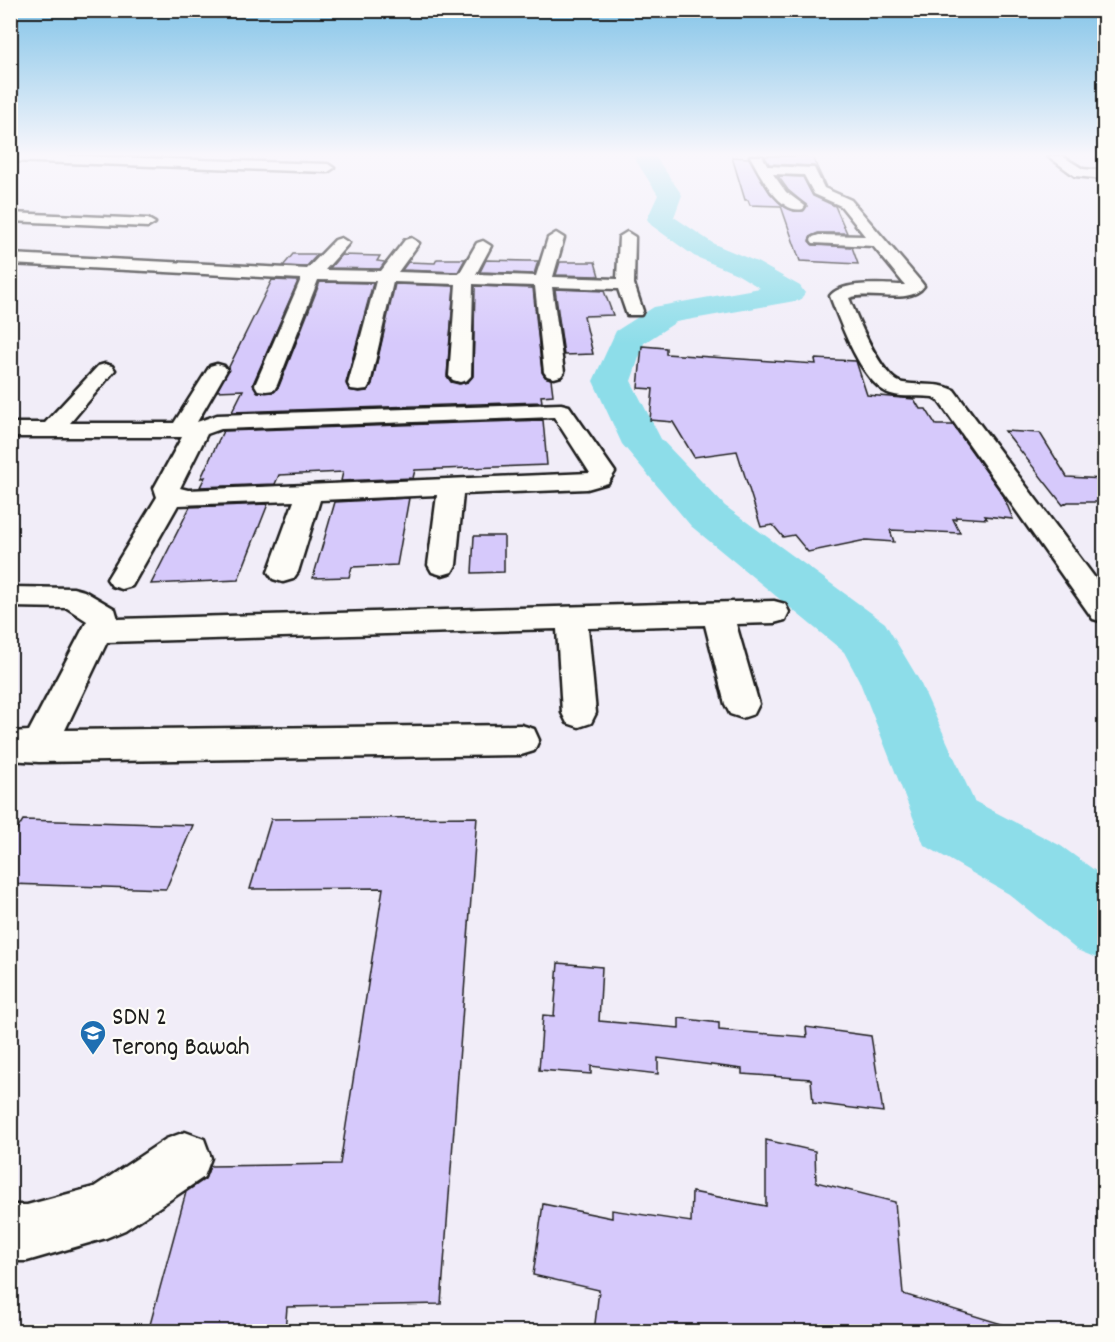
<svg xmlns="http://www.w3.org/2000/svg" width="1115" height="1342" font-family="Dekko,sans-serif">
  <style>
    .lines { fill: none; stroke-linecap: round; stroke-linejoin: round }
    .river { fill: #8ddde9; fill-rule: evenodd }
    .building { fill: #d6c9fb; stroke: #1c1c1c; stroke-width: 1.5 }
    .minor-casing { stroke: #1c1c1c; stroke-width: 5 }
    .minor { fill: #fdfcf7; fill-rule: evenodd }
    .labels { text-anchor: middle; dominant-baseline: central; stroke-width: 4.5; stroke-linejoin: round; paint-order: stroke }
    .near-poi-label { font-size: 26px; fill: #1c1c1c; stroke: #fdfcf7; text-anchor: start }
  </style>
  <rect width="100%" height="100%" fill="#f1edf8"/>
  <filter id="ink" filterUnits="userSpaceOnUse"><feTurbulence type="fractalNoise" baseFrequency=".0167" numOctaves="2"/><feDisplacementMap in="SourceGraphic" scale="12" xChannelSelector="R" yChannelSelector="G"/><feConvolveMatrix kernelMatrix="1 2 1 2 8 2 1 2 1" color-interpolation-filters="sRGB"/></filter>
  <g filter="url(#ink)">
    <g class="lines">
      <path class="river" d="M 633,156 L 655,156 L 682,195 L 674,217 L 714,244 L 757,262 L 800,286 L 805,293 L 800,300 L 789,302 L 676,322 L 644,343 L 631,381 L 661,439 L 725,506 L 885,623 L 919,680 L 974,801 L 1061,846 L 1104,877 L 1104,961 L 1077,950 L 1009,894 L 924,845 L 859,680 L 844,652 L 691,526 L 622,444 L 593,381 L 616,331 L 654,307 L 760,288 L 737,274 L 694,256 L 651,225 L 647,219 L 658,195 Z"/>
    </g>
    <g class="building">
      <path d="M 764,156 L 812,156 L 826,187 L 814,166 L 769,164 Z"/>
      <path d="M 732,157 L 749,158 L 770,193 L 785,207 L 794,211 L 803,211 L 807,206 L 788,190 L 778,176 L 803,177 L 813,196 L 835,206 L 847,233 L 818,233 L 811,236 L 809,241 L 813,245 L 852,247 L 858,264 L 800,261 L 781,206 L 750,205 L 748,200 L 745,200 Z"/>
      <path d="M 293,254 L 318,254 L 306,267 L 283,266 Z"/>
      <path d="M 341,255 L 380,256 L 377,261 L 385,262 L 380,269 L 330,268 Z"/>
      <path d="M 437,259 L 465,259 L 458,272 L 402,270 L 408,262 L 435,263 Z"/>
      <path d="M 486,260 L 526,261 L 538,261 L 534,274 L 480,272 Z"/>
      <path d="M 560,262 L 595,262 L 599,276 L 556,275 Z"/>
      <path d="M 272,280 L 298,281 L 253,384 L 258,392 L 274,392 L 279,386 L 320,282 L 373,283 L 346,383 L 349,390 L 359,392 L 367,391 L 372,384 L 395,284 L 454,286 L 447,376 L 451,382 L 459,384 L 468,382 L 473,376 L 475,286 L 533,288 L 542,372 L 545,377 L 551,379 L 553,395 L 541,396 L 542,402 L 232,412 L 243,390 L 217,391 Z"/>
      <path d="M 555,289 L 604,291 L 613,315 L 584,316 L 593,354 L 564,355 Z"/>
      <path d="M 642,346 L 666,348 L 666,354 L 816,364 L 815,359 L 856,361 L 867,395 L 914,399 L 920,409 L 926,409 L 936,425 L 953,425 L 1003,495 L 1013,519 L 985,516 L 987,519 L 956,517 L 956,519 L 953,519 L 960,533 L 890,530 L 894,542 L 866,540 L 808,552 L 794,535 L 783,537 L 773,525 L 761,527 L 737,451 L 694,457 L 673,422 L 650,420 L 653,389 L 638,388 Z"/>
      <path d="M 543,420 L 547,465 L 415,470 L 413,478 L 341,481 L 343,472 L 279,475 L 275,484 L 200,487 L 205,477 L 201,478 L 223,431 Z"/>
      <path d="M 1005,431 L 1040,433 L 1067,477 L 1104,479 L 1104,502 L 1068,502 L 1063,505 Z"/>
      <path d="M 409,498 L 397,565 L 352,567 L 349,577 L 313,578 L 335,502 Z"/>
      <path d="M 268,504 L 238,580 L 151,584 L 190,507 Z"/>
      <path d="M 474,536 L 504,536 L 504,572 L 472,573 Z"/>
      <path d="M 477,817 L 441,1304 L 287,1307 L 285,1332 L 148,1332 L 186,1192 L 205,1179 L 210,1166 L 340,1164 L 383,888 L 250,889 L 271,819 Z"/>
      <path d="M 23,820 L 193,825 L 166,889 L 10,884 L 10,841 Z"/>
      <path d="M 558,963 L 602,967 L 599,1021 L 679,1028 L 679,1018 L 719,1023 L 719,1030 L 807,1037 L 806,1027 L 871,1036 L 883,1112 L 813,1103 L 811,1079 L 742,1074 L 742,1069 L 658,1058 L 658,1074 L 591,1066 L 591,1074 L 539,1070 L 543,1015 L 554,1016 Z"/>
      <path d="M 766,1140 L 815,1151 L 816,1182 L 895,1202 L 903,1294 L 1005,1325 L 1004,1332 L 594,1332 L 599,1290 L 533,1275 L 543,1204 L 612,1218 L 612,1210 L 691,1222 L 692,1192 L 766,1206 Z"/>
    </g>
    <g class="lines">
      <g class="minor-casing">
        <g id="minor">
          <path d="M 10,156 L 79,156 L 328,164 L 334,168 L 328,172 L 10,161 Z"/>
          <path d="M 750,156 L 762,156 L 768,166 L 814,168 L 824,188 L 851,200 L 921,282 L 924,286 C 910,306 870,290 849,298 C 857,317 882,380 903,383 C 921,386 937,382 954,390 L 1104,590 L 1104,622 L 1093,619 L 938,400 L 933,397 C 919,395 904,398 891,394 C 862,385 840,322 830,296 C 842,280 886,285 905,285 L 873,246 L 813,243 L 811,240 L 813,237 L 819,235 L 865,236 L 841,206 L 814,194 L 804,175 L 773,174 L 786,192 L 805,206 L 803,209 C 780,215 759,173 750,156 Z"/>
          <path d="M 1048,156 L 1062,156 L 1083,169 L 1104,171 L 1104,179 L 1075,176 Z"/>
          <path d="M 10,213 L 148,219 L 155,223 L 148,227 L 10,221 Z"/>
          <path d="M 627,232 L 635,237 L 634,284 L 643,311 L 641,315 L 627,315 L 618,289 L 552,287 L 564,372 L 561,376 L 554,378 L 547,376 L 544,372 L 535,286 L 473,284 L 471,376 L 467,380 L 460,382 L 453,380 L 449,376 L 456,284 L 393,282 L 370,384 L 367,389 L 359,390 L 351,389 L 348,384 L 376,281 L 318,280 L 277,385 L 274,390 L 266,391 L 258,390 L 255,385 L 301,279 L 10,264 L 10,254 L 307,269 L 335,240 L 341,238 L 349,243 L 325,270 L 381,271 L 405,240 L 411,238 L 419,243 L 398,272 L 459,274 L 477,243 L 483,241 L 491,246 L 476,274 L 536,276 L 548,238 L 556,233 L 564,238 L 553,277 L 617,279 L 619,237 Z"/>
          <path d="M 105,364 L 112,366 L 115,370 L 70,423 L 174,423 L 210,366 L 217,364 L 224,366 L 227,370 L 197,422 L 217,415 L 561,404 L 569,406 L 615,472 L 608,483 L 587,489 L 463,494 L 456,565 L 452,572 L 442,575 L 432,572 L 428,565 L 437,495 L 320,500 L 298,572 L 293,579 L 283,582 L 273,579 L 268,572 L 294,501 L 178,505 L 132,586 L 122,589 L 112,586 L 107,579 L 157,497 L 154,488 L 182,437 L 10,437 L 10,423 L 45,423 L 98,366 ZM 554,417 L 590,473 L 188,490 L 180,488 L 207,434 L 221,429 Z"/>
          <path d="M 10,587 L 73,588 L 84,591 L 115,609 L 118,619 L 774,601 L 785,604 L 789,612 L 785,620 L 774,623 L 736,624 L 759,704 L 754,714 L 742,718 L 730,714 L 725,704 L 705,625 L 588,628 L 596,713 L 591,723 L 579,727 L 567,723 L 562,713 L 557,629 L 107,642 L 65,730 L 521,725 L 534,729 L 539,740 L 534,751 L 521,755 L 39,762 L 10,760 L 10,732 L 29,731 L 87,621 L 67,608 L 10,607 Z"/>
          <path d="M 185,1132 L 204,1139 L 211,1158 L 204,1177 L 125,1230 L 106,1238 L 27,1261 L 10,1261 L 10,1205 L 27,1205 L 94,1187 L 166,1139 Z"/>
        </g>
      </g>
      <use href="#minor" class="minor"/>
    </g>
  </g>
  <linearGradient id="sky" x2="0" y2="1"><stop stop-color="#83c4e8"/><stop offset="0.45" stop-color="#f9f7fc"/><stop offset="1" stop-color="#f9f7fc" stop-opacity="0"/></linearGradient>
  <rect width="1115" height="344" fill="url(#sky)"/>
  <defs>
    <g id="school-pin" transform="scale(1.35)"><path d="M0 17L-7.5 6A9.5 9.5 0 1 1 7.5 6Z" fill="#1f6fb2" stroke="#fdfcf7"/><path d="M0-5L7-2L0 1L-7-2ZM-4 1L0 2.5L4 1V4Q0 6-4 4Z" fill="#fff"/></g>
  </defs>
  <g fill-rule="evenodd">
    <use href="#school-pin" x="93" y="1033"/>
  </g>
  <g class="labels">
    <g class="near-poi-label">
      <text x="112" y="1018">SDN 2<tspan x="112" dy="30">Terong Bawah</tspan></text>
    </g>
  </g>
  <rect width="1115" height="1342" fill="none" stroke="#fdfcf7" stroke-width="36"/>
  <rect x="18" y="18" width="1079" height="1306" fill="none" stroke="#1c1c1c" stroke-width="2" filter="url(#ink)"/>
</svg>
